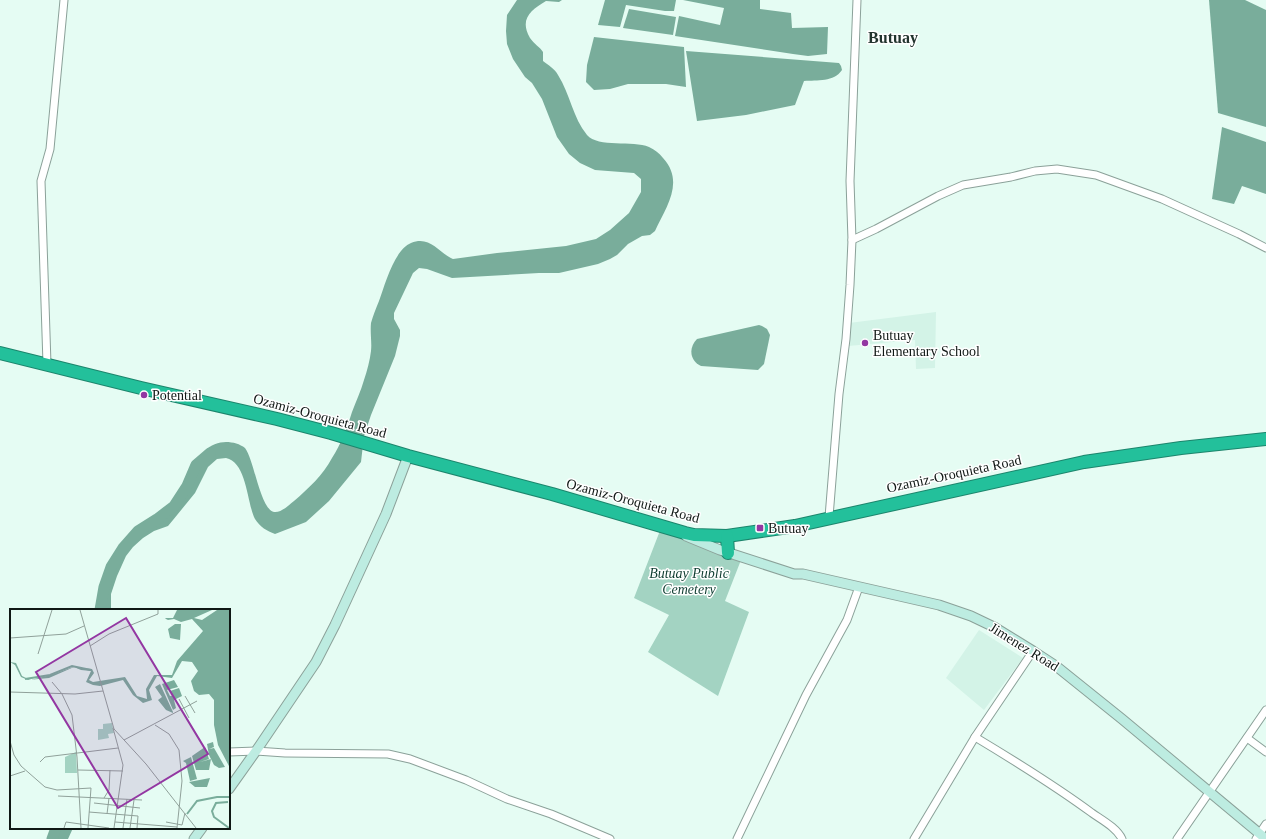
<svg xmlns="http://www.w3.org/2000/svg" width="1266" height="839" font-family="Georgia,serif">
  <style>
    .built { fill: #d3f3e7 }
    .green { fill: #a3d3c2 }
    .water { fill: #79ad9b }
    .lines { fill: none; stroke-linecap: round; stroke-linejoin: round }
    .river { stroke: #79ad9b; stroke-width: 11 }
    .street-casing { stroke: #8ba199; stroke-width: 9 }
    .secondary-casing { stroke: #8ba199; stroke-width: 11 }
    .highway-casing { stroke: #1c856c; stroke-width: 14 }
    .street { stroke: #fff; stroke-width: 7 }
    .secondary { stroke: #bdece1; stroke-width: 9 }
    .highway { stroke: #23c09b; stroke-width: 12 }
    .poi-dot { fill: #9337a2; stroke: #fff; stroke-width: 1.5 }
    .labels { text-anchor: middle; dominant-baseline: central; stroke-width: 3; stroke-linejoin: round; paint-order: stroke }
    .poi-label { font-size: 14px; fill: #101815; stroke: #fff; text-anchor: start }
    .street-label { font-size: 14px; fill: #101815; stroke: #fff }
    .park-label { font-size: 14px; font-style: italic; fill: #103e32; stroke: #fff }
    .quarter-label { font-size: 16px; font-weight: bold; fill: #22342e; stroke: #fff }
    .inset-river { fill: none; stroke: #79ad9b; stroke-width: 2 }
    .inset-road { fill: none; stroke: #90a19a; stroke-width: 1 }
    .view { fill: #9337a2; fill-opacity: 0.15; stroke: #9337a2; stroke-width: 2 }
    .inset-edge { fill: none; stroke: #101815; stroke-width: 2 }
  </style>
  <rect width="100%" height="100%" fill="#e5fcf3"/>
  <g class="built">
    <path d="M 936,312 L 935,368 L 916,369 L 915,340 L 848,346 L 849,323 Z"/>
    <path d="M 979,630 L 1023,658 L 984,710 L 946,678 Z"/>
  </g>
  <path class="green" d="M 661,528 L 741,560 L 725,601 L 749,612 L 718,696 L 648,652 L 669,615 L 634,598 Z"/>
  <g class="water">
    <path d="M 517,0 L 562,0 L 559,2 L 546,1 C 531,10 519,19 530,38 C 534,44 540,47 543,52 L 543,61 C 548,65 555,69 558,75 C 570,94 573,118 587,135 C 598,148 633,140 649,147 C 655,150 659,153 663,158 C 685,182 666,207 655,231 L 650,235 L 642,236 L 628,244 L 617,255 L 610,259 L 598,264 L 559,273 L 539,273 L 452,278 L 427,269 L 419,268 L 413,273 L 394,313 L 394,319 L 400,330 L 400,336 L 395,356 L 371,415 L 364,436 L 361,462 L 329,501 L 306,522 L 275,534 C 267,531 260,527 255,519 C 247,504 247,462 226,458 C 223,458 220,459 217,459 L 208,467 L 195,493 L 173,520 L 168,526 L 154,531 L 143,538 L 133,547 L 126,556 L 117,576 L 111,594 L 111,610 L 104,610 C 105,575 119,547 148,527 C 157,521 170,518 176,508 C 183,497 189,484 195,472 C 198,465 200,457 205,451 C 210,445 219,442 226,442 C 233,442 240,444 245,448 C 254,459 260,509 274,512 C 281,513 289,505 294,501 C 308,489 323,475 332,458 C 341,444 347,428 352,412 C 356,401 361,391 364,380 C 367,371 370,360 371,351 C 372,342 370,333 371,323 C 373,316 376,308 379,301 C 385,285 394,250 411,243 C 430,235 439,253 453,259 L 497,253 L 566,246 L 596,239 L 610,230 L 629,213 L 641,192 L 641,179 L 634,173 L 595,170 L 580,163 L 569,154 L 557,137 L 542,99 L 532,83 L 525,77 L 513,59 L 507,44 L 506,31 L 507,15 Z"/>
    <path d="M 605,0 L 676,0 L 674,11 L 665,11 L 626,5 L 620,27 L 598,25 Z"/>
    <path d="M 683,0 L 760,0 L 760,9 L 791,13 L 792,28 L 828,27 L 827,54 L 808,56 L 793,54 L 675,36 L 679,16 L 720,25 L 724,8 Z"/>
    <path d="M 1209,0 L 1245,0 L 1266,10 L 1266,127 L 1218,113 Z"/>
    <path d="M 629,9 L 676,17 L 673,35 L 623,28 Z"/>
    <path d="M 594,37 L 684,47 L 686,87 L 666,84 L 628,84 L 610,89 L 594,90 L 586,82 L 587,65 Z"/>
    <path d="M 686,51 L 839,63 L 841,66 L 842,70 C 834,82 817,80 804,81 L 795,105 L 746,115 L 697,121 Z"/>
    <path d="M 1222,127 L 1266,142 L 1266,194 L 1242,186 L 1234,204 L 1212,199 Z"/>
    <path d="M 759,325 L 762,326 L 767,329 L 770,335 L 764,364 L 758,370 L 701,366 C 690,361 688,348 697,339 Z"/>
    <path d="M 60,828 L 73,828 L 68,839 L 56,839 Z"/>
  </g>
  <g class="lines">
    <g class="river">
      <path d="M 100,610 L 104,587 L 111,567 L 123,548 L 138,531 L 157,519 L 174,506 L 187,486 L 196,465 L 210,453"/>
      <path d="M 52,839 L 56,828"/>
    </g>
    <g class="street-casing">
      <g id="street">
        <path d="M 852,240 L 876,229 L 938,196 L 963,185 L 1011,177 L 1035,171 L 1057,169 L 1096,175 L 1162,199 L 1239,234 L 1266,248"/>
        <path d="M 47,364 L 41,181 L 50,149 L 64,0"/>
        <path d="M 829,517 L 839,394 L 846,339 L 850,285 L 852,240 L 850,181 L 857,0"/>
        <path d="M 975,737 C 1015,761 1054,785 1092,813 C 1102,820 1117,828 1122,839"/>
        <path d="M 1247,738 L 1266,752"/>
        <path d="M 229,752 L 256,751 L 285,753 L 388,754 L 410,759 L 466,780 L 507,799 L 551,814 L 610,839"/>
        <path d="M 737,839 L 806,695 L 847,620 L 859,587"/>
        <path d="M 914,839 L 975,737 L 1033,651"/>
        <path d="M 1177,839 L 1266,710"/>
        <path d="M 1256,839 L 1266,824"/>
      </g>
    </g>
    <g class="secondary-casing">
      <g id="secondary">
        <path d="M 686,536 L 720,550 L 794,574 L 803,574 L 939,605 L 971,616 L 994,627 L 1033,651 L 1056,666 L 1122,719 L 1266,839"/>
        <path d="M 229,789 L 256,751 L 316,662 L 335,625 L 386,514 L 408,456"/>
        <path d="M 194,839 L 202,828"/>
      </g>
    </g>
    <g class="highway-casing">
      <g id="highway">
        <path d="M 0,353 L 141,388 L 277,419 L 331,433 L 408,456 L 552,494 L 685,533 L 694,535 L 727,536 L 795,526 L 1084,462 L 1181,448 L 1266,439"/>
        <path d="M 727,536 L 728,553"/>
      </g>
    </g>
    <use href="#street" class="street"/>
    <use href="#secondary" class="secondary"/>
    <use href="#highway" class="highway"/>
  </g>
  <g class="poi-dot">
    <circle cx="865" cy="343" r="4"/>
    <circle cx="144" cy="395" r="4"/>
    <rect x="756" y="524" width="8" height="8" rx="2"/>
  </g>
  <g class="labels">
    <g class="poi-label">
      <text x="873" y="335">Butuay<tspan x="873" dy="16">Elementary School</tspan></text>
      <text x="152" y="395">Potential</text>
      <text x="768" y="528">Butuay</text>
    </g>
    <g class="street-label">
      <text transform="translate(320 416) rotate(15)">Ozamiz-Oroquieta Road</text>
      <text transform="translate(954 474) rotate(-12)">Ozamiz-Oroquieta Road</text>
      <text transform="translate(633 501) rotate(15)">Ozamiz-Oroquieta Road</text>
      <text transform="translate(1024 647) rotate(32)">Jimenez Road</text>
    </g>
    <g class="park-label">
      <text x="689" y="573">Butuay Public<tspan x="689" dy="16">Cemetery</tspan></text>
    </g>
    <g class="quarter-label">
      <text x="893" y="37">Butuay</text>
    </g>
  </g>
  <g transform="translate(10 609)">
    <rect width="220" height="220" fill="#e5fcf3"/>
    <path d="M 102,114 L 104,124 L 98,125 L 99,129 L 88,131 L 88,120 L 93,120 L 93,115 ZM 66,143 L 67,164 L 55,164 L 55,148 Z" fill="#a3d3c2"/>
    <path d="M 167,1 L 202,1 L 184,9 L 192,11 L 207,1 L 220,1 L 220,159 L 208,136 L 204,116 L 204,91 L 199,85 L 189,86 L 184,82 L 181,72 L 188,62 L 182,53 L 172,52 L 162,69 L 147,67 L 139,81 L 142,91 L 133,94 L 123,86 L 113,71 L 90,77 L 83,76 L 76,73 L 81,62 L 71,61 L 64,58 L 39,69 L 18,71 L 11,68 L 5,56 L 0,53 L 6,54 L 12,67 L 20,71 L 41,66 L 63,58 L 82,60 L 84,64 L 79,71 L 83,73 L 115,68 L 127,87 L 137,90 L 136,80 L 144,66 L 162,66 L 167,52 L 193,22 L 182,10 L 171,13 L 164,10 L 158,11 L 156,10 L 155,9 L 163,9 ZM 165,15 L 171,15 L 170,31 L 160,29 L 158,20 ZM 164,71 L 168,78 L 157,81 L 160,87 L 162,87 L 160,82 L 169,79 L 172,87 L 164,91 L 166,99 L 163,101 L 152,75 ZM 150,75 L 163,103 L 163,104 L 156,101 L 148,91 L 152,88 L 145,78 ZM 203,133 L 204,138 L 199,140 L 204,139 L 215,158 L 209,159 L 204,156 L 199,146 L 197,135 ZM 195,138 L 199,150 L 190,153 L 201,150 L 199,161 L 186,161 L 182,147 ZM 181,148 L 187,170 L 180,172 L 176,154 L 173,152 ZM 200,169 L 197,178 L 185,178 L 179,173 Z" fill="#79ad9b"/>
    <path class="inset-river" d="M 15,70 L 40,66 L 62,57 L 81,61M 218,193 L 206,194 L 202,202 L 204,208 L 219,219M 177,205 L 187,192 L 207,188 L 220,188"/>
    <path class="inset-road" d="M 70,1 L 104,120 L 136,155 L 186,219M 0,29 L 56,25 L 74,17M 80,37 L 99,25 L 148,5 L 148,1M 28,45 L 42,1M 42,73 L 52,85 L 62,106 L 67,148 L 71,219M 0,83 L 65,85 L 93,82M 175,87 L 185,104M 169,90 L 179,109M 145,116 L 159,125 L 169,141 L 172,172 L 167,219M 103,119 L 113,156 L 104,219M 114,131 L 187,92M 0,132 L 4,146 L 11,157 L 35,178 L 47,181 L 81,179 L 78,219M 30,153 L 35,148 L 108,139M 68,161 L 113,162M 0,167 L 15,162M 48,187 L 132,191M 94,189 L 99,181 L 100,161M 84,194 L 130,199M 79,203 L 128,207 L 127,219M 97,205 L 99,189M 105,213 L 167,218M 156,213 L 172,216 L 175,204M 54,219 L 56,213 L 99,219M 113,219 L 117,190M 120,219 L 124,191"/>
    <path class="view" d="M 116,9 L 198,145 L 108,199 L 26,63 Z"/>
    <rect width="220" height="220" class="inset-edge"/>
  </g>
</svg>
